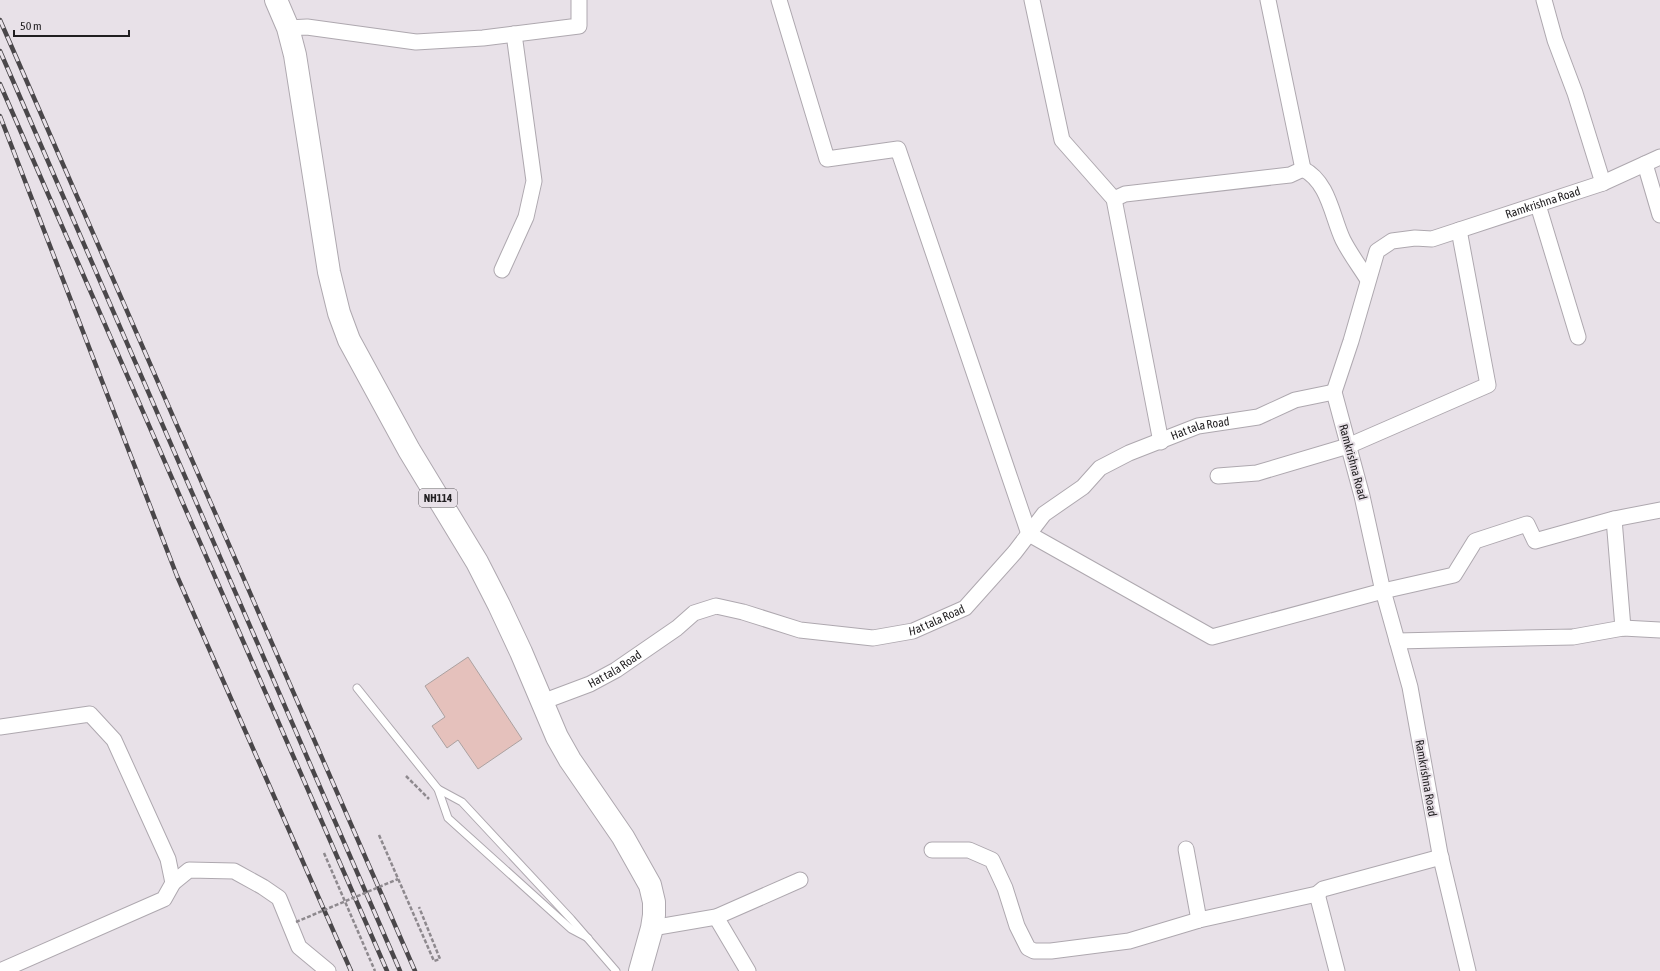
<svg xmlns="http://www.w3.org/2000/svg" width="1660" height="971" font-family="'Asap Condensed',sans-serif">
  <style>
    .building { fill: #e5c1bc; stroke: #aba1a0 }
    .lines { fill: none; stroke-linecap: round; stroke-linejoin: round }
    .lane-casing { stroke: #aea8af; stroke-width: 9 }
    .street-casing { stroke: #aea8af; stroke-width: 17 }
    .highway-casing { stroke: #aea8af; stroke-width: 24 }
    .path { stroke: #8e898e; stroke-width: 2.5; stroke-dasharray: 4 2; stroke-linecap: butt }
    .lane { stroke: #fff; stroke-width: 7 }
    .street { stroke: #fff; stroke-width: 15 }
    .highway { stroke: #fff; stroke-width: 22 }
    .rail-casing { stroke: #4a474a; stroke-width: 4.5 }
    .rail { stroke: #e8e1e8; stroke-width: 3; stroke-dasharray: 9; stroke-linecap: butt }
    .path-bridge { stroke: #8e898e; stroke-width: 2.5; stroke-dasharray: 4 2; stroke-linecap: butt }
    .labels { text-anchor: middle; dominant-baseline: central; stroke-width: 4; stroke-linejoin: round; paint-order: stroke }
    .shield { fill: #e8e1e8; stroke: #5c585c; stroke-width: 1 }
    .shield-label { font-size: 11px; font-weight: bold; fill: #201e20 }
    .street-label { font-size: 12px; fill: #201e20; stroke: #e8e1e8 }
  </style>
  <rect width="100%" height="100%" fill="#e8e1e8"/>
  <path class="building" d="M 468,657 L 522,739 L 478,769 L 458,740 L 447,748 L 432,726 L 445,717 L 425,686 Z"/>
  <g class="lines">
    <g class="lane-casing">
      <g id="lane">
        <path d="M 357,688 L 438,789 L 448,818 L 571,929 L 588,938"/>
        <path d="M 438,789 L 462,802 L 571,919 L 616,971"/>
      </g>
    </g>
    <g class="street-casing">
      <g id="street">
        <path d="M 779,0 L 827,159 L 898,149 L 1029,534 L 1212,637 L 1383,591 L 1454,575 L 1475,541 L 1527,524 L 1535,541 L 1614,519"/>
        <path d="M 1032,0 L 1062,140 L 1114,199 L 1161,442"/>
        <path d="M 1268,0 L 1303,169"/>
        <path d="M 1544,0 L 1555,40 L 1575,93 L 1603,183"/>
        <path d="M 288,28 L 307,27 L 416,42 L 483,38 L 579,26 L 579,0"/>
        <path d="M 1645,164 L 1660,215"/>
        <path d="M 1303,169 C 1329,182 1332,217 1343,240 C 1350,254 1360,267 1368,280"/>
        <path d="M 1114,199 L 1125,194 L 1290,175 L 1303,169"/>
        <path d="M 1538,205 L 1578,337"/>
        <path d="M 502,270 L 526,217 L 534,181 L 514,34"/>
        <path d="M 1218,476 L 1257,473 L 1348,446 L 1488,385 L 1459,230"/>
        <path d="M 1623,628 L 1614,519 L 1660,510"/>
        <path d="M 1397,641 L 1573,637 L 1623,628 L 1660,630"/>
        <path id="s1" d="M 542,702 L 590,684 L 616,670 L 677,628 L 694,613 L 716,606 L 743,612 L 800,630 L 873,638 L 913,631 L 965,608 L 1015,552 L 1044,514 L 1083,487 L 1100,468 L 1129,453 L 1198,426 L 1258,417 L 1295,400 L 1334,392"/>
        <path d="M 0,727 L 90,714 L 114,740 L 168,859 L 173,883 L 164,899 L 0,971"/>
        <path d="M 1186,849 L 1199,920"/>
        <path d="M 932,850 L 969,850 L 992,860 L 1005,888 L 1017,926 L 1028,948 L 1034,951 L 1051,951 L 1129,941 L 1199,920 L 1317,894 L 1323,889 L 1441,857"/>
        <path d="M 173,883 L 189,870 L 234,871 L 263,887 L 279,898 L 299,947 L 328,971"/>
        <path d="M 1317,894 L 1337,971"/>
        <path d="M 716,917 L 748,971"/>
        <path d="M 652,928 L 716,917 L 800,880"/>
        <path id="s2" d="M 1468,971 L 1440,854 L 1410,687 L 1382,587 L 1362,496 L 1334,392 L 1351,341 L 1377,251 L 1392,241 L 1415,238 L 1432,239 L 1603,183 L 1660,157"/>
      </g>
    </g>
    <g class="highway-casing">
      <path id="highway" d="M 276,0 L 288,28 L 295,55 L 329,272 L 339,313 L 349,340 L 409,450 L 477,562 L 499,605 L 521,652 L 557,737 L 570,760 L 623,837 L 650,885 L 654,902 L 654,915 L 652,928 L 640,971"/>
    </g>
    <g class="path">
      <path d="M 406,776 L 429,799"/>
      <path d="M 379,835 L 434,961 L 440,959 L 419,907"/>
      <path d="M 324,853 L 375,971"/>
    </g>
    <use href="#lane" class="lane"/>
    <use href="#street" class="street"/>
    <use href="#highway" class="highway"/>
    <g class="rail-casing">
      <g id="rail">
        <path d="M 0,20 L 415,971"/>
        <path d="M 0,51 L 400,971"/>
        <path d="M 0,84 L 387,971"/>
        <path d="M 0,116 L 177,576 L 351,971"/>
      </g>
    </g>
    <use href="#rail" class="rail"/>
    <path class="path-bridge" d="M 296,922 L 398,879"/>
  </g>
  <g class="labels">
    <rect class="shield" x="419" y="489" width="38" height="18" rx="3"/>
    <g class="shield-label">
      <text x="438" y="498">NH114</text>
    </g>
    <g class="street-label">
      <text stroke="none"><textPath href="#s2" startOffset="917">Ramkrishna Road</textPath></text>
      <text stroke="none"><textPath href="#s1" startOffset="763">Hat tala Road</textPath></text>
      <text transform="translate(1353 462) rotate(75)">Ramkrishna Road</text>
      <text stroke="none"><textPath href="#s1" startOffset="428">Hat tala Road</textPath></text>
      <text stroke="none"><textPath href="#s1" startOffset="80">Hat tala Road</textPath></text>
      <text transform="translate(1426 778) rotate(80)">Ramkrishna Road</text>
    </g>
  </g>
  <path d="M14 30v6h115v-6" fill="none" stroke="#201e20" stroke-width="2"/>
  <text x="20" y="30" font-size="12" fill="#201e20" stroke="#e8e1e8" stroke-width="3" paint-order="stroke">50 m</text>
</svg>
